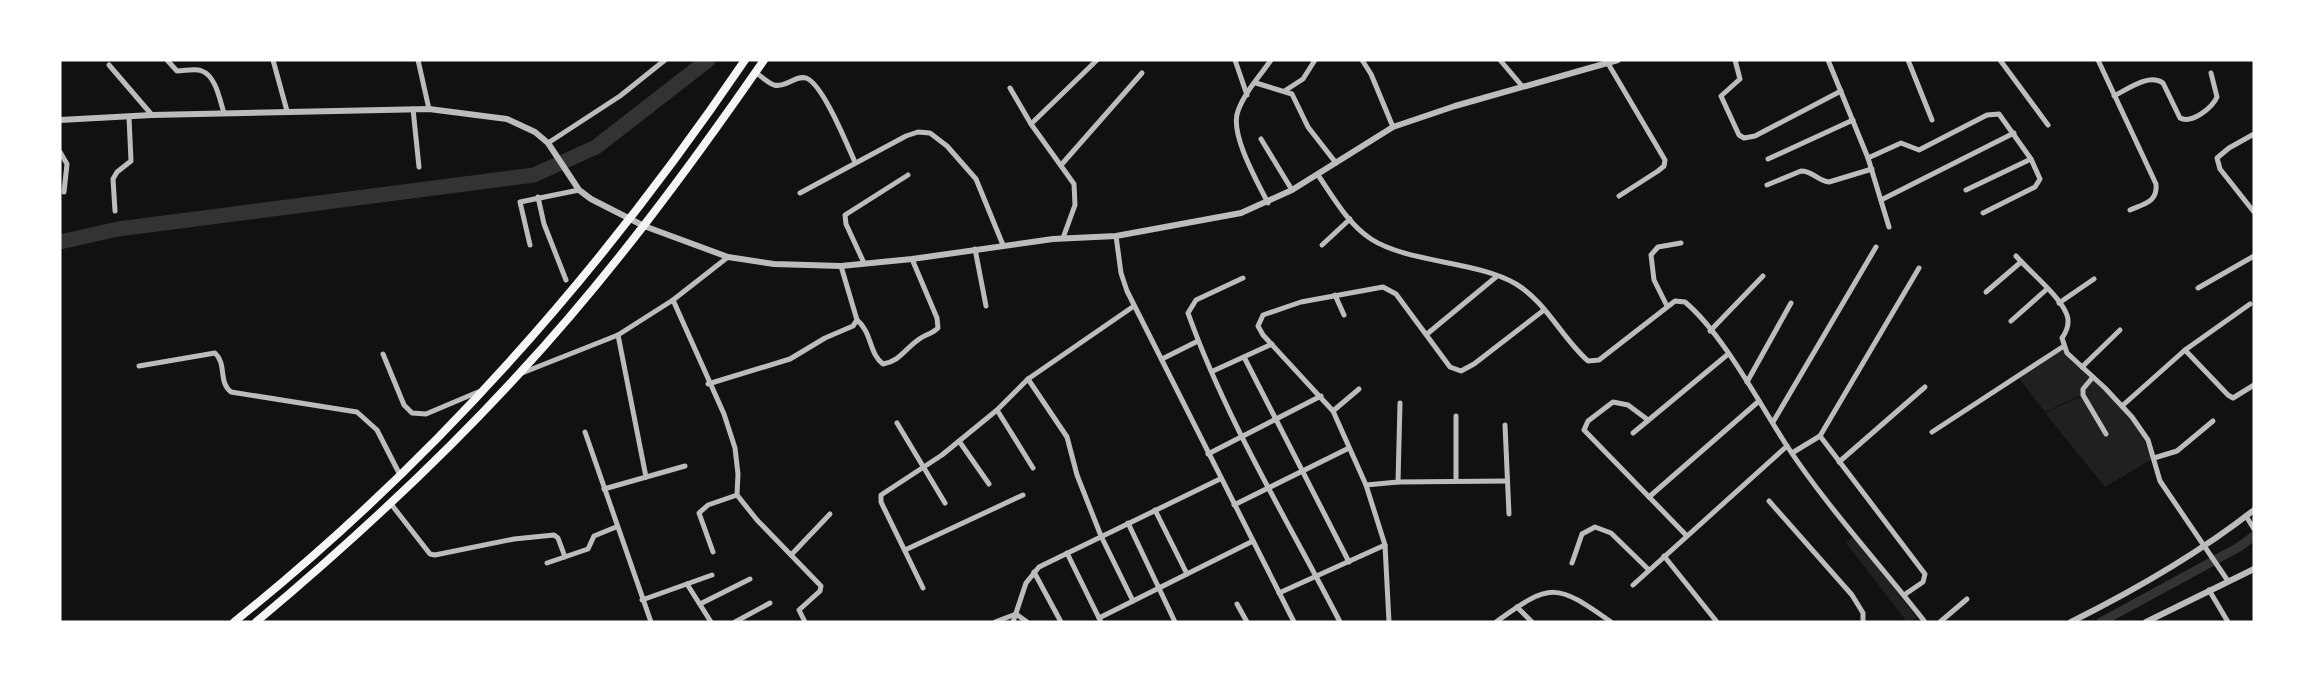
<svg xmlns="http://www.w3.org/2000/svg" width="2314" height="682" font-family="'Varela Round',sans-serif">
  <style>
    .green { fill: #202020 }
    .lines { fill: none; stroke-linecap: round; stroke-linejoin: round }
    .canal { stroke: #333; stroke-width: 9 }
    .river { stroke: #333; stroke-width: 15 }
    .minor { stroke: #bcbcbc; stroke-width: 5 }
    .tertiary { stroke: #bcbcbc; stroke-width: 6 }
    .trunk { stroke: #f5f5f5; stroke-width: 8 }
  </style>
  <rect width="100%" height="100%" fill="#111"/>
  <g class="green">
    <path d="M 2063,347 L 2092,377 L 2081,395 L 2045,412 L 2018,377 Z"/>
    <path d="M 2094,379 C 2117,403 2142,426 2152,459 L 2105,487 L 2045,413 L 2082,396 Z"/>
    <path d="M 1854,536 L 1917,618 L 1907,622 L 1846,543 Z"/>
  </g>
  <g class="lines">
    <path class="canal" d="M 2101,622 L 2239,547 L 2254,536"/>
    <path class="river" d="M 60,242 L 118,229 L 534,175 L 596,147 L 708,60"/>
    <g class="minor">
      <path d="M 167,60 L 177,71 C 185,71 195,68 202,71 C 216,76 220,101 224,113"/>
      <path d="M 273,60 L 287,111"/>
      <path d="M 418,60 L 429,109"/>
      <path d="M 1235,60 L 1247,95"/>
      <path d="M 1362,60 L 1371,74 L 1393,127"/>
      <path d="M 1500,60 L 1522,86"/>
      <path d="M 1606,60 L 1665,160 L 1664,166 L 1658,171 L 1619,196"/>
      <path d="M 1735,60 L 1740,79 L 1721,96 L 1739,135 L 1744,138 L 1755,136 L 1841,91"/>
      <path d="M 1828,60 L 1868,158 L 1889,227"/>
      <path d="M 1908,60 L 1932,120"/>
      <path d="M 2000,60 L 2048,125"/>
      <path d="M 2098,60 L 2156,184 C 2158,202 2144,204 2130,210"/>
      <path d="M 109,65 L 152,115"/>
      <path d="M 755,72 C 761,76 768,83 774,85 C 786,88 795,75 806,78 C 823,84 847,145 855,162"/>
      <path d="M 1256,83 L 1292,94 L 1308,127 L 1336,163"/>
      <path d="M 1010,88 L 1031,124 L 1074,184 L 1075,205 L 1063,238"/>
      <path d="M 1286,90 L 1303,79 L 1315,60"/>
      <path d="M 2114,96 C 2128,89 2149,73 2163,83 L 2180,118 C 2192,124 2212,108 2217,97 L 2211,73"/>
      <path d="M 413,109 L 419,167"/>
      <path d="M 1031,124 L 1097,60"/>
      <path d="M 2254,134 L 2229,148 L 2217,158 L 2220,169 L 2254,212"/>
      <path d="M 1261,139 L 1292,190"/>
      <path d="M 548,143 L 620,96 L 665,60"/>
      <path d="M 60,152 L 67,164 L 64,192"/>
      <path d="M 1868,158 L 1901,143 L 1919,150 L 1987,115 L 1999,114 L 2031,159 L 2040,179 L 2035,187 L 1983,213"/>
      <path d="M 1768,159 L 1853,120"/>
      <path d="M 1062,164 L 1142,73"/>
      <path d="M 1318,175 C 1333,197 1348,224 1371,239 C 1408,263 1478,261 1516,284 C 1546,302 1562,338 1588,361 L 1599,360 L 1675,301 L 1685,302 C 1723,334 1759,403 1787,446 C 1827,507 1880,564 1925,622"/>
      <path d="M 1767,185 L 1801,171 C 1813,171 1818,181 1829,182 L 1872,169"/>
      <path d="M 1966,190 L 2031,159"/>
      <path d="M 800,193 L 906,136 L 918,132 L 930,133 L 947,146 L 976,179 L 1003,245"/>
      <path d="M 538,197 L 544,224 L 566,280"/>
      <path d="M 1881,200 L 2014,133"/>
      <path d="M 1268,203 C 1258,183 1229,133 1238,111 C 1244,93 1260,76 1271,60"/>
      <path d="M 115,211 L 113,179 L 117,172 L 131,161 L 129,117"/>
      <path d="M 1116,236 L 1121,273 L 1127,291 L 1294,622"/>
      <path d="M 530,245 L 520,202 L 579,190"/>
      <path d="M 1322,245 L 1350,219"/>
      <path d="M 975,249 L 986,306"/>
      <path d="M 2016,256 C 2030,272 2060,296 2067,315 C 2070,324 2067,331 2062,338 L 2067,353 L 2105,388 L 2132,417 L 2148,440 L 2160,481 L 2228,581"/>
      <path d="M 864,263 L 846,224 L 845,215 L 908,175"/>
      <path d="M 1243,278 L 1196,300 L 1188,313 C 1226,420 1288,521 1340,622"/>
      <path d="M 2198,288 L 2254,256"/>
      <path d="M 1986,292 L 2021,262"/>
      <path d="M 1335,295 L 1344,315"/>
      <path d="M 673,300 L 724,414 L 735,448 L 738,474 L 737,495 L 757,520 L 821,586 L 820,591 L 799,610 L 805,622"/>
      <path d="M 2059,303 L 2094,279"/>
      <path d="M 1667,306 L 1654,280 L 1651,255 L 1658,247 L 1681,243"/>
      <path d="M 857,320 C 872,332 869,354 883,364 C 900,361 905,349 918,340 C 924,335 932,334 938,328 L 937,318 L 912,259"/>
      <path d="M 2011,321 L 2047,289"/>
      <path d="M 1710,331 L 1763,276"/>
      <path d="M 1427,334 L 1496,277"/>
      <path d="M 618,335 L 646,477"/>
      <path d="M 2185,350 L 2228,395 L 2233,398 L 2254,385"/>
      <path d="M 383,354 L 404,405 L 412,413 L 426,414 L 478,392"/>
      <path d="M 1244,357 L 1349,562"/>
      <path d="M 1162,359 L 1198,341"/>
      <path d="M 139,366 L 215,353 C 227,364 218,382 231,392 L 357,412 L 377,430 L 400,475"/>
      <path d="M 2082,367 L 2120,330"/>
      <path d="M 1213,371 L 1272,344"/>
      <path d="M 522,373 L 618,335 L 673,300 L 728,257"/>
      <path d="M 2093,377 L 2083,389 L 2083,395 L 2106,434"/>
      <path d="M 1028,379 L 1067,437 L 1077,475 L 1101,536 L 1133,601"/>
      <path d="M 1747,382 L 1791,303"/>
      <path d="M 708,384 L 790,359 L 825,338 L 853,326 L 857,320 L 841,266"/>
      <path d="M 2122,406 L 2185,350 L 2250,304"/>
      <path d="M 997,410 L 1033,468"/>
      <path d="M 1333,411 L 1359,389"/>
      <path d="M 1456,416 L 1456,481"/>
      <path d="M 1648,420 L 1628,405 L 1613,402 L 1588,421 L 1584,430 L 1686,535"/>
      <path d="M 1773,422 L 1876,247"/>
      <path d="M 897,423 L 945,503"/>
      <path d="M 1505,425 L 1509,514"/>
      <path d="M 585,432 L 651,622"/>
      <path d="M 1932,432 L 2064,346"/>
      <path d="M 1633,433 L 1727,355"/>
      <path d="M 1820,436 L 1925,574 L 1923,582 L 1904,595"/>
      <path d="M 959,441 L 989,484"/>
      <path d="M 1792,453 L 1820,436 L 1919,268"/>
      <path d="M 1208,454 L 1321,396"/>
      <path d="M 2154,458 L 2177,451 L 2213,421"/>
      <path d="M 1839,462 L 1925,387"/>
      <path d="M 1398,482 L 1400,403"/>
      <path d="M 1366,485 L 1398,482 L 1507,481"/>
      <path d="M 604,489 L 685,466"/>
      <path d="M 1649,497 L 1759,401"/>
      <path d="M 1769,501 L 1852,595 L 1863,613 L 1863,622"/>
      <path d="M 391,504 L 430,554 L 435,555 L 514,539 L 554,535 L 558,538 L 565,557"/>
      <path d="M 1234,505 L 1349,448"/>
      <path d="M 1155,510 L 1187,574"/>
      <path d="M 2246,516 L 2254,529"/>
      <path d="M 1128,523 L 1175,622"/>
      <path d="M 905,550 L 1023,495"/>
      <path d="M 713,552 L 699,513 L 708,505 L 737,495"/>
      <path d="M 1067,553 L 1101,622"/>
      <path d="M 791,555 L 830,514"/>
      <path d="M 1664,556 L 1717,622"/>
      <path d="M 547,563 L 588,549 L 594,536 L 616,527"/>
      <path d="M 1572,563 L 1582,534 L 1595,527 L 1611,533 L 1649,570"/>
      <path d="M 1034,572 L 1061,622"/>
      <path d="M 687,584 L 711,622"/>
      <path d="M 1633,585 L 1787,446"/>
      <path d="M 923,588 L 881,502 L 881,495 L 942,455 L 997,410 L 1028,379 L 1134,306"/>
      <path d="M 2209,590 L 2228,622"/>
      <path d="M 1279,593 L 1385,545"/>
      <path d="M 642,600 L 712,575"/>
      <path d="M 700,604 L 750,579"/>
      <path d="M 1237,604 L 1247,622"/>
      <path d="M 1517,607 L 1532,622"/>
      <path d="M 1099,618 L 1253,541"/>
      <path d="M 735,622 L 770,603"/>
      <path d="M 995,622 L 1016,614 L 1027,622"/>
      <path d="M 1013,622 L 1026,583 L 1039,567 L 1220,479"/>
      <path d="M 1389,622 L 1385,545 L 1366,485 L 1333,411 L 1263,335 L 1258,326 L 1263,315 L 1301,302 L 1383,287 L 1396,294 L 1450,367 L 1461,371 L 1474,364 L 1544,310"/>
      <path d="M 1496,622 C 1551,582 1556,583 1611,622"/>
      <path d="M 1940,622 L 1967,599"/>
    </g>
    <g class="tertiary">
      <path d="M 60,120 L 152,115 L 429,109 L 507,119 L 535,132 L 548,143 L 579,190 L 591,199 L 644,226 L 728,257 L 774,264 L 841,266 L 912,259 L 1053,239 L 1116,236 L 1241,213 L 1292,190 L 1393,127 L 1455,106 L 1618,60"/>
      <path d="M 2071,622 C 2135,590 2198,554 2254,510"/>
      <path d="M 2146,622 L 2254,569"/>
    </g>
    <g class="trunk">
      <path d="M 234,622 C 433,463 602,271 745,60"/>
      <path d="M 256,622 C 348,545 436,464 517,376 C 608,278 688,170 764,60"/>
    </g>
  </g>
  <rect width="2314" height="682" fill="none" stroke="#ffffff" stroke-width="123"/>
</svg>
